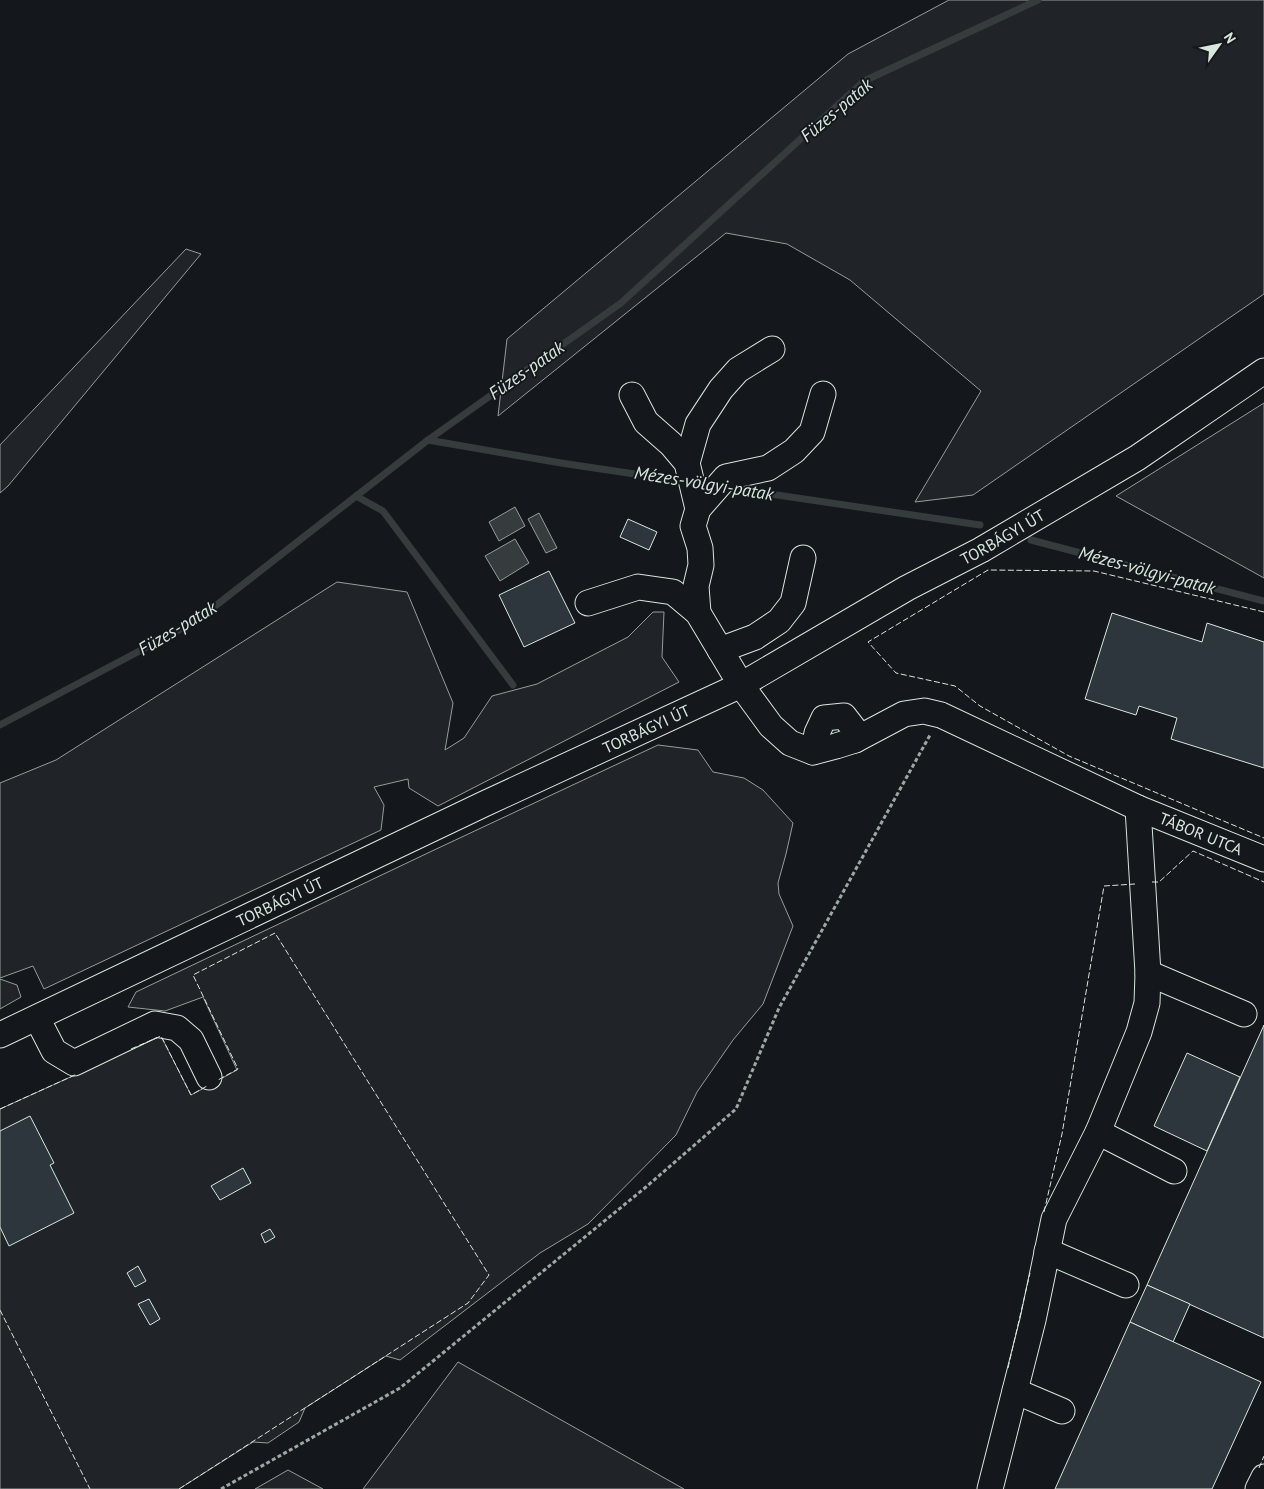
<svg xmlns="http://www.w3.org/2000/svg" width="1264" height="1489" font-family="'PT Sans',sans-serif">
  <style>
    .green { fill: #202428; stroke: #939e99 }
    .water { fill: #363b3e; stroke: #939e99 }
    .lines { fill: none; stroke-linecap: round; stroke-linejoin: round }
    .stream { stroke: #363b3e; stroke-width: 7 }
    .building { fill: #2c363c; stroke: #d8e6dc }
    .minor-casing { stroke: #d8e6dc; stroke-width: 27 }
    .path { stroke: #9da8a2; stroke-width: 3; stroke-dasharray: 4 2.5; stroke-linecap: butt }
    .minor { stroke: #14181c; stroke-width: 25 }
    .fence { stroke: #d8e6dc; stroke-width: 1; stroke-dasharray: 6 2.5; stroke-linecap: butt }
    .labels { text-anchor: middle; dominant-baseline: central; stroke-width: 4; stroke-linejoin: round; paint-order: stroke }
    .street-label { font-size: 16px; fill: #d8e6dc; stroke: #14181c }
    .water-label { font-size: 18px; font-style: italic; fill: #d8e6dc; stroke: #14181c }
  </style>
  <rect width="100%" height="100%" fill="#14181c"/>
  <g class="green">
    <path d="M 949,0 L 1264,0 L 1264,294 L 973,495 L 915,502 L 981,391 L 850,280 L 787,244 L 726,233 L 498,416 L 507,339 L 848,54 Z"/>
    <path d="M 186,249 L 201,254 L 8,486 L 0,493 L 0,445 Z"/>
    <path d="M 1264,403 L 1264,578 L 1116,496 Z"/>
    <path d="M 337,582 L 407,592 L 453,703 L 445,750 L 464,738 L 492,696 L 537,684 L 628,637 L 653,612 L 664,612 L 662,657 L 679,682 L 438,806 L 409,788 L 408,779 L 374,787 L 384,805 L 381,830 L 44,989 L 33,966 L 0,978 L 0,783 L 56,760 Z"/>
    <path d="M 658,745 L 698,750 L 713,772 L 744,778 L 763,790 L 793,823 L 786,854 L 778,883 L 779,894 L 793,926 L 763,1004 L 733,1040 L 697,1092 L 676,1135 L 588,1224 L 540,1253 L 400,1360 L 386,1356 L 305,1408 L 299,1422 L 268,1443 L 253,1442 L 179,1489 L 0,1489 L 0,1109 L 161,1036 L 191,1095 L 237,1070 L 203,997 L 165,1011 L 128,1007 L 136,992 L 432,851 Z"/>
    <path d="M 0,979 L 17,985 L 21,997 L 0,1009 Z"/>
    <path d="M 458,1362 L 684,1489 L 363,1489 Z"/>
    <path d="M 288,1470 L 323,1489 L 255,1489 Z"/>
  </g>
  <g class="water">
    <path d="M 515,507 L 525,526 L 499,541 L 489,522 Z"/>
    <path d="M 539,513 L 557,548 L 546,553 L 528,519 Z"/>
    <path d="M 515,539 L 529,563 L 500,581 L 485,556 Z"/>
  </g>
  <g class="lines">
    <g class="stream">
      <path d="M 428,440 L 561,463 L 688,482"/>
      <path d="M 723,487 L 980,525"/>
      <path d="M 356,496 L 383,511 L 513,685"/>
      <path d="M 1031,540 L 1264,601"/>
      <path d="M 0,725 L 196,621 L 428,440 L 621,303 L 864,81 L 1038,0"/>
    </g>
  </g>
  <g class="building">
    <path d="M 628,519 L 657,532 L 649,550 L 620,537 Z"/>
    <path d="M 549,571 L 575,623 L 524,647 L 499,595 Z"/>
    <path d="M 1112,613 L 1202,642 L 1207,623 L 1264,642 L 1264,768 L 1171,739 L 1177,718 L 1139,706 L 1136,715 L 1085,699 Z"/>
    <path d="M 1264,1025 L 1264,1338 L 1147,1285 Z"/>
    <path d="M 1187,1053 L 1240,1077 L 1207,1151 L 1154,1126 Z"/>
    <path d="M 30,1116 L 54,1163 L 50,1165 L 74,1213 L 9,1246 L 0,1227 L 0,1131 Z"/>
    <path d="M 243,1168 L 251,1183 L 220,1200 L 211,1186 Z"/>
    <path d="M 270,1229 L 275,1237 L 265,1243 L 261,1234 Z"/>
    <path d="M 138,1266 L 146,1281 L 135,1287 L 127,1273 Z"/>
    <path d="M 1147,1285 L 1190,1304 L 1173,1342 L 1130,1322 Z"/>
    <path d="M 149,1299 L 160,1319 L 150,1325 L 138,1304 Z"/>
    <path d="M 1130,1322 L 1261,1382 L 1212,1489 L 1055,1489 Z"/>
  </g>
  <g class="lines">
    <g class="minor-casing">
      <g id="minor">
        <path d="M 632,395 L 646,422 L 671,444 L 687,463 L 698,509"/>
        <path d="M 687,463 L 698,424 L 721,389 L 738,370 L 772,349"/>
        <path id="s1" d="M 588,603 L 638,587 L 673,592 L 698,613 L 741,685 L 771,726 L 790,743 L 813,752 L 836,746 L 855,740 L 904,714 L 924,711 L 941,715 L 1138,808 L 1264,859"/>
        <path d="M 698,613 L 696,586 L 701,565 L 700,548 L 693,526 L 698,509 L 726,477 L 768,468 L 794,451 L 812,432 L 823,394"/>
        <path d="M 720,650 L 755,637 L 779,621 L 793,603 L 803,558"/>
        <path d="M 813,752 L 817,733 L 824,718 L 844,716 L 854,729 L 855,740"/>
        <path d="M 1148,973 L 1244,1014"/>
        <path d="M 37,1018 L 54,1051 L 74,1063 L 155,1024 L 177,1028 L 191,1040 L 209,1077"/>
        <path id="s2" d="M 0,1035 L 484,804 L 741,685 L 907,588 L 981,550 L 1137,458 L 1264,371"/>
        <path d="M 1098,1132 L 1174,1171"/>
        <path d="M 1047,1251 L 1126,1285"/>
        <path d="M 1015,1391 L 1062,1411"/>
        <path d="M 990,1489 L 1033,1320 L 1054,1219 L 1098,1132 L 1139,1032 L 1147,1003 L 1148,973 L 1138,808"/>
        <path d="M 1258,1489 L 1264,1477"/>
      </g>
    </g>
    <path class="path" d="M 221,1489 L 400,1388 L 646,1187 L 736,1109 L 779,1008 L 930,735"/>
    <use href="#minor" class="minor"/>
    <g class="fence">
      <path d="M 1264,612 L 1094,571 L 988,570 L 868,642 L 896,673 L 955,686 L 980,706 L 1069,756 L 1264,838"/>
      <path d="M 1152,882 L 1159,882 L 1193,851 L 1264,882"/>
      <path d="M 131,1049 L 161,1036 L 191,1095 L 207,1086"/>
      <path d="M 0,1109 L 77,1074"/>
      <path d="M 1044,1212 L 1062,1134 L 1104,886 L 1135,884"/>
      <path d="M 0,1310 L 90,1489"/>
      <path d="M 1008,1368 L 1030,1273"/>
      <path d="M 1259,1468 L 1264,1456"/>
      <path d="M 179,1489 L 468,1303 L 489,1275 L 275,933 L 193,975 L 238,1069 L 218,1080"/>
    </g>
  </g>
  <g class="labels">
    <g class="street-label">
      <text stroke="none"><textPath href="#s2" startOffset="1120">TORBÁGYI ÚT</textPath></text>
      <text stroke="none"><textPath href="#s2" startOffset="715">TORBÁGYI ÚT</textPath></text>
      <text stroke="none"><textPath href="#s1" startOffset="728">TÁBOR UTCA</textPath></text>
      <text stroke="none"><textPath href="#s2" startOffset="310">TORBÁGYI ÚT</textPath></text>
    </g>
    <g class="water-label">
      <text transform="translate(836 110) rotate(-40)">Füzes-patak</text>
      <text transform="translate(526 370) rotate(-35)">Füzes-patak</text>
      <text transform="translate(704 483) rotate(9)">Mézes-völgyi-patak</text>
      <text transform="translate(1147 570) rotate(15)">Mézes-völgyi-patak</text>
      <text transform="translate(177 628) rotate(-31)">Füzes-patak</text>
    </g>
  </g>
  <g transform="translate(1219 45) rotate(57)" stroke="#14181c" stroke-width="4" paint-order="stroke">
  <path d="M0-4L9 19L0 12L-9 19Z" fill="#d8e6dc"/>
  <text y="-8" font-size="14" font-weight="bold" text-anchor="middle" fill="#d8e6dc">N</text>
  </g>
</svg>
